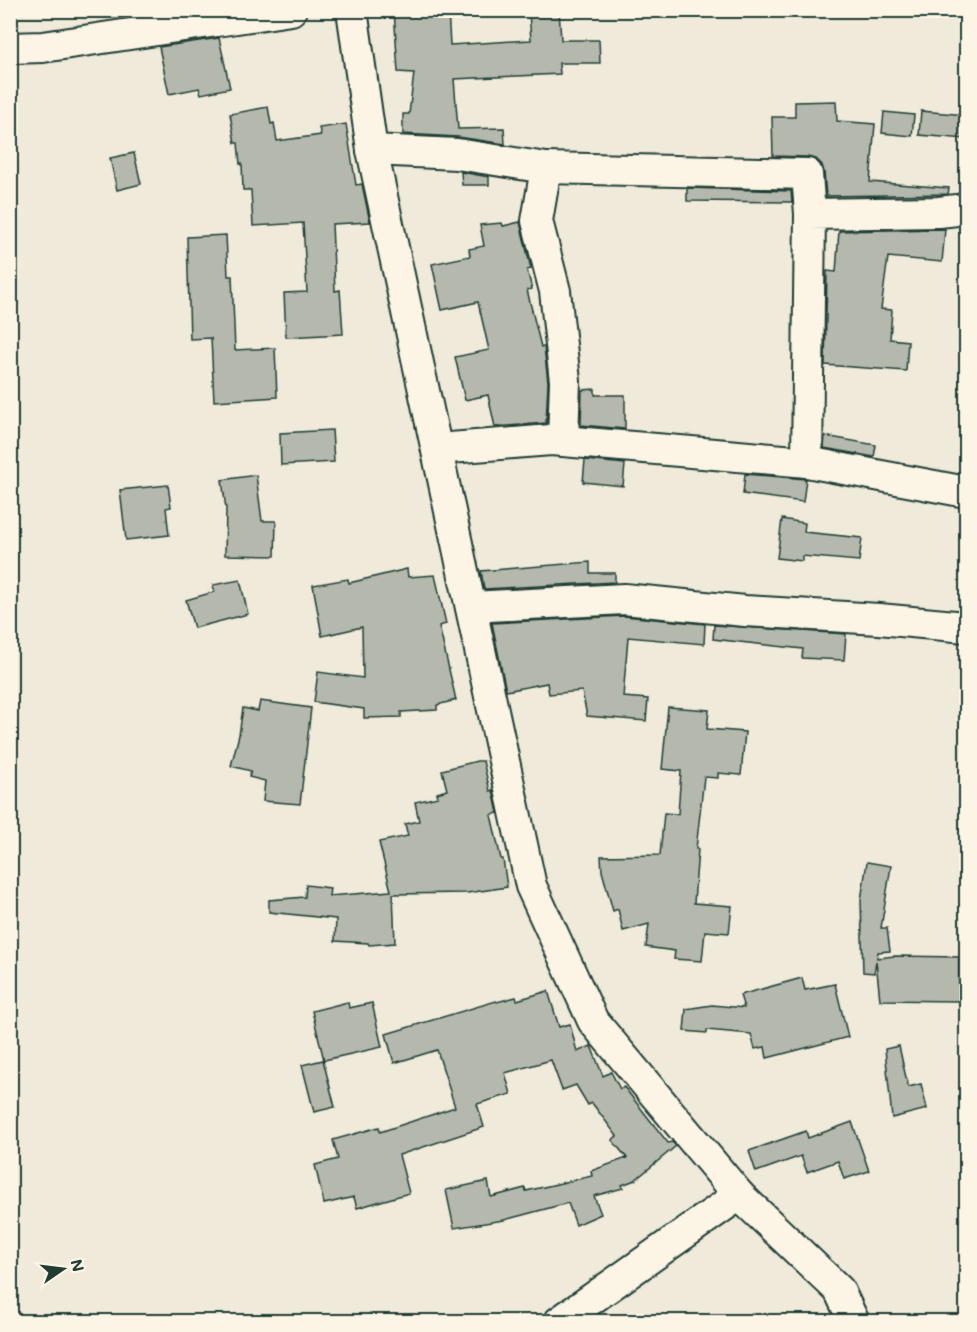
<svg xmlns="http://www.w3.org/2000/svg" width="977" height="1332" font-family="Mali,sans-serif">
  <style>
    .building { fill: #b5b9ad; stroke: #1f3d34; stroke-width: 1.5 }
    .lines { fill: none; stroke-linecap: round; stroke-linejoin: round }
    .minor-casing { stroke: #1f3d34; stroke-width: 34 }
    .minor { stroke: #fcf5e5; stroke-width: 30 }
  </style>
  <rect width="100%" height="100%" fill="#efeada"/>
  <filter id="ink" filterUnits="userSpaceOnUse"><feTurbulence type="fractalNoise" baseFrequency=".0167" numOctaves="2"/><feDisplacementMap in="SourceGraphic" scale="12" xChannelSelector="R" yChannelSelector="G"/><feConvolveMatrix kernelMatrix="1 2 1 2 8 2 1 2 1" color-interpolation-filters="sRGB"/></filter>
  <g filter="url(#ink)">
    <g class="building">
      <path d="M 394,10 L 448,10 L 450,45 L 531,40 L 529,12 L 559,10 L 561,40 L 599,40 L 600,63 L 559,63 L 560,74 L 454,79 L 458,129 L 504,128 L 505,144 L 458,137 L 403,134 L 403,114 L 409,114 L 414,73 L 398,72 Z"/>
      <path d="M 219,38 L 230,88 L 201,94 L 199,88 L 169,94 L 159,47 Z"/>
      <path d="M 836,101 L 837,121 L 875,124 L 870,182 L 949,188 L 948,194 L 826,196 L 824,172 L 822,165 L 816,159 L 807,157 L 773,156 L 772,117 L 795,117 L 795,102 Z"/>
      <path d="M 268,107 L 271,124 L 274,123 L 277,141 L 321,135 L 319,128 L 346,124 L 356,185 L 362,184 L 370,222 L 332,224 L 335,291 L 340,290 L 343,334 L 286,337 L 284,293 L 307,292 L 303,223 L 253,226 L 251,190 L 243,190 L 242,163 L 240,164 L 238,143 L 235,143 L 230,114 Z"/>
      <path d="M 921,111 L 966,115 L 966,139 L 919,135 Z"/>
      <path d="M 884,112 L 914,115 L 912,136 L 882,133 Z"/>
      <path d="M 134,153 L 141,184 L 117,190 L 110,158 Z"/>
      <path d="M 461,172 L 489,177 L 489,185 L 462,185 Z"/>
      <path d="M 687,188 L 791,191 L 792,202 L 687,201 Z"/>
      <path d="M 520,222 L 531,269 L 527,270 L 532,289 L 527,290 L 541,347 L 544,347 L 548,382 L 546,423 L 495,427 L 488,395 L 465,400 L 455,357 L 489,350 L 478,302 L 442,310 L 432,264 L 470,256 L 469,249 L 484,246 L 480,225 L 502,223 L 503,226 Z"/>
      <path d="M 945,229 L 942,262 L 888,257 L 881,309 L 892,310 L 890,339 L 908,341 L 906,371 L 825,365 L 827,271 L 836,272 L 839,231 Z"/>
      <path d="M 226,235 L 228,276 L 232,276 L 235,350 L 275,348 L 277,397 L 214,401 L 211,338 L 190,339 L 187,237 Z"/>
      <path d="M 595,389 L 595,395 L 625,395 L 625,429 L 581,425 L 582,390 Z"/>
      <path d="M 332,430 L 334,462 L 281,465 L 280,433 Z"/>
      <path d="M 825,436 L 876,445 L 874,457 L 824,448 Z"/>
      <path d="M 585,460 L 625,464 L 623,486 L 583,482 Z"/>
      <path d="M 745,474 L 806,479 L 803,502 L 743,494 Z"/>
      <path d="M 256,475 L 262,521 L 276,521 L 275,556 L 225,555 L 226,509 L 222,480 Z"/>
      <path d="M 168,485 L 171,507 L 166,508 L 169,535 L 126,540 L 120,490 Z"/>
      <path d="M 782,519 L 805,523 L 804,532 L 862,538 L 859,561 L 802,556 L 802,561 L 777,558 Z"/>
      <path d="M 590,562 L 590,573 L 615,573 L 615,582 L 484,589 L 481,571 Z"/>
      <path d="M 407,569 L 408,577 L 435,575 L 446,624 L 439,626 L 456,700 L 437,705 L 437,710 L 401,712 L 401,717 L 364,718 L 364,709 L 314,702 L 318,672 L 363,678 L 362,627 L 322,636 L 313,585 L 348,579 L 349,583 Z"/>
      <path d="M 240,580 L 248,614 L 194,628 L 186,600 L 214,592 L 213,585 Z"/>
      <path d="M 624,616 L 705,624 L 704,644 L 628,637 L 623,697 L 648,699 L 646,721 L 587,716 L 582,691 L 549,694 L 547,683 L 506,691 L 492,623 Z"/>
      <path d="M 714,625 L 846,634 L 844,660 L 802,658 L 803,649 L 713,639 Z"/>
      <path d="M 260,701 L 311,708 L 300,804 L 263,801 L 265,781 L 249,777 L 251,771 L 231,766 L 239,735 L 243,708 L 258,711 Z"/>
      <path d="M 668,707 L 709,710 L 707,729 L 745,732 L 741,775 L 718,773 L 718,778 L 704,777 L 696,849 L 698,849 L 694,903 L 732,906 L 729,933 L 705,931 L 702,961 L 674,959 L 675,951 L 646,947 L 649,924 L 623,931 L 618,909 L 613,911 L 602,871 L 601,856 L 660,855 L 664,813 L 678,814 L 681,771 L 662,769 Z"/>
      <path d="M 477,761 L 483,761 L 490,791 L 493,790 L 498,813 L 491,815 L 501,859 L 503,859 L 507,887 L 467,893 L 393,894 L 395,943 L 369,945 L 368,943 L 335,941 L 336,919 L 269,912 L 269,900 L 305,897 L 306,885 L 330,888 L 329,896 L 391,891 L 379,842 L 408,836 L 405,824 L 419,821 L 415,802 L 438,797 L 437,793 L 447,790 L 442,770 Z"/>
      <path d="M 867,862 L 891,866 L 881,928 L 887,928 L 890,951 L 878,952 L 877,958 L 895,956 L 959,957 L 959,1001 L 880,1000 L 876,961 L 874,973 L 863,972 L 861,900 Z"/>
      <path d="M 802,978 L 805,990 L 835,984 L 848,1037 L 767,1058 L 765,1047 L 755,1049 L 751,1034 L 707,1030 L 707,1033 L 684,1031 L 686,1009 L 712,1005 L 744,1008 L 740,995 Z"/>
      <path d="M 548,991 L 559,1027 L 570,1024 L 577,1052 L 591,1046 L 603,1076 L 611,1072 L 620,1089 L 624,1087 L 668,1143 L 672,1142 L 676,1146 L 635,1180 L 622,1185 L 623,1188 L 594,1196 L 601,1214 L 576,1225 L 568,1203 L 504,1220 L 454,1228 L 446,1190 L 488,1181 L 491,1197 L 525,1188 L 526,1191 L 592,1176 L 591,1171 L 627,1158 L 612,1140 L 617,1136 L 592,1103 L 588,1105 L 576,1085 L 562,1090 L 551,1060 L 505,1073 L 511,1094 L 477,1104 L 484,1127 L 399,1155 L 409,1193 L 357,1208 L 354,1197 L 324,1204 L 315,1165 L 338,1159 L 333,1140 L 379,1127 L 380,1132 L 455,1107 L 437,1050 L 394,1063 L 386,1034 L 496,1001 L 497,1002 L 516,997 L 517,1000 Z"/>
      <path d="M 348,1002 L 349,1008 L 372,1003 L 382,1047 L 324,1060 L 312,1011 Z"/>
      <path d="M 899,1046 L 908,1087 L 921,1084 L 927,1109 L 892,1118 L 885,1049 Z"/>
      <path d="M 323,1060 L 335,1107 L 314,1112 L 302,1065 Z"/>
      <path d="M 852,1122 L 869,1171 L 844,1179 L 838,1161 L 807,1172 L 801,1156 L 756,1172 L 749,1151 L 806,1131 L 808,1138 Z"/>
    </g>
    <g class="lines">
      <g class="minor-casing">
        <g id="minor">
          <path d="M 352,10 L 372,150 L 531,886 L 593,1021 L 739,1195"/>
          <path d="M 10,48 L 43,47 L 291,10"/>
          <path d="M 372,150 L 457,154 L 546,168 L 537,221 L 555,291 L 565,381 L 563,441"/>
          <path d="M 546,168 L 807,174 L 810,214"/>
          <path d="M 437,449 L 551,440 L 563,441 L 807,462 L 966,492"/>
          <path d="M 807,462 L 810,214 L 939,212 L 966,209"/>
          <path d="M 471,607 L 624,599 L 745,611 L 879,619 L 966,627"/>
          <path d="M 559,1322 L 739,1195 L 839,1290 L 854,1322"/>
        </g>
      </g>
      <use href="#minor" class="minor"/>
    </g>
  </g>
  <rect width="977" height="1332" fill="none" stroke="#fcf5e5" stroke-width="36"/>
  <rect x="18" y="18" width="941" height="1296" fill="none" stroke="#1f3d34" stroke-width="2" filter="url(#ink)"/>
  <g transform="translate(63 1269) rotate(76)" stroke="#fcf5e5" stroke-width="4.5" paint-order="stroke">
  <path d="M0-4.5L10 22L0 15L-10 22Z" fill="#1f3d34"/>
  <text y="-9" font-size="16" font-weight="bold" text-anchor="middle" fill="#1f3d34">N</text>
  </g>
</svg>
